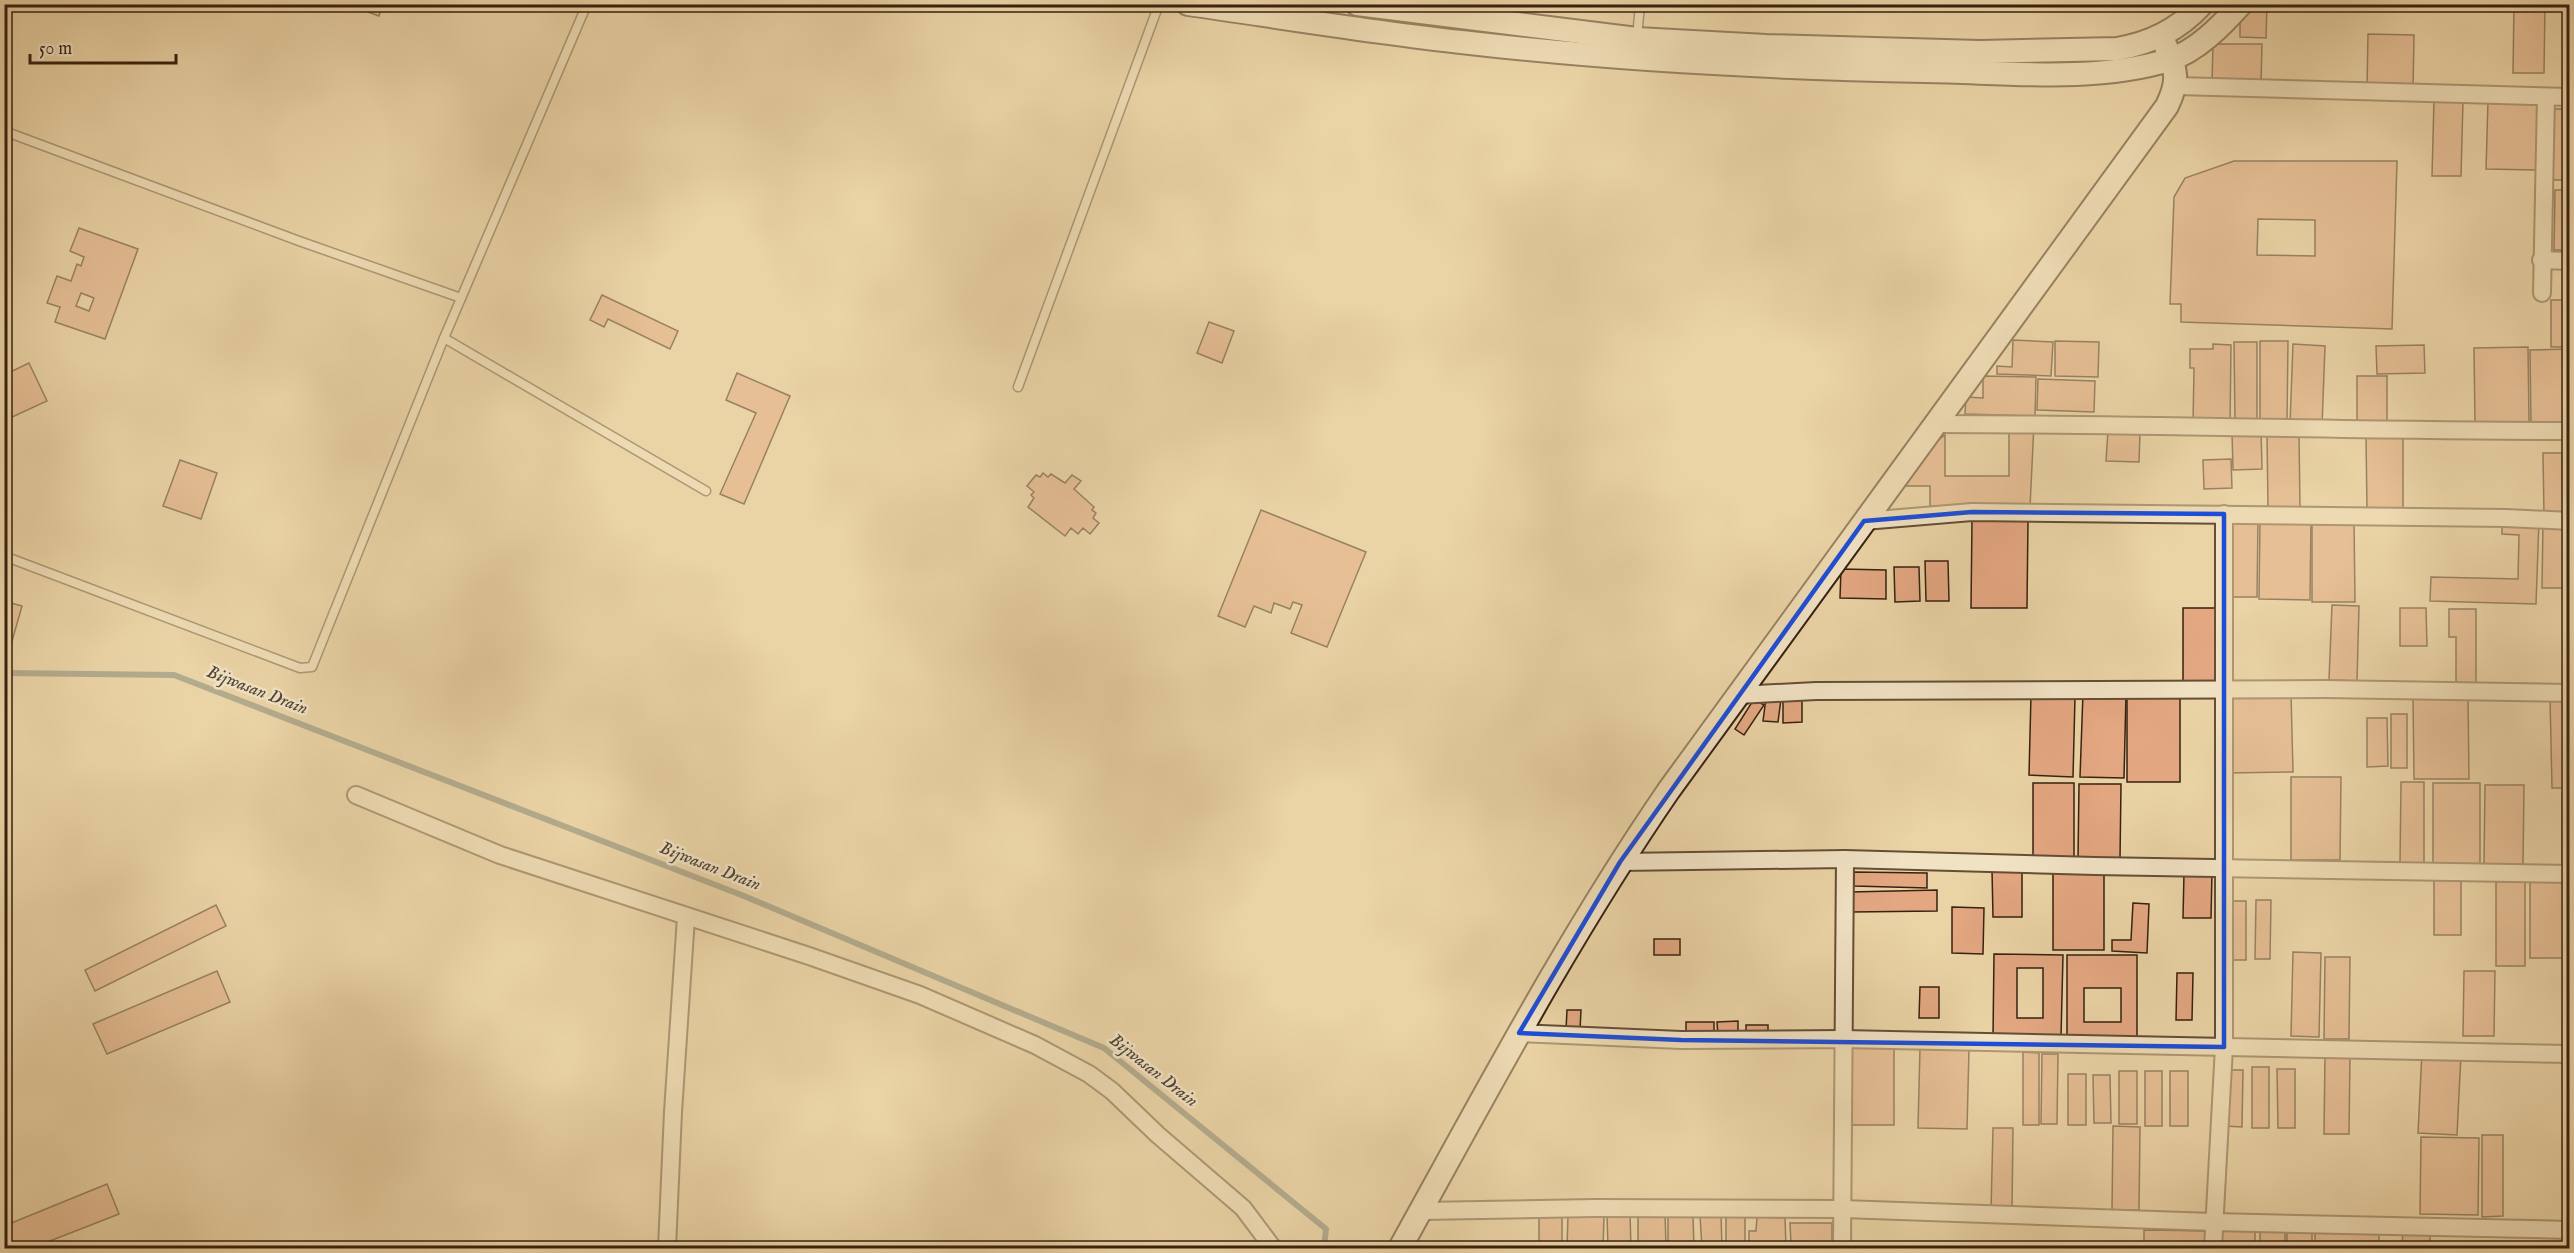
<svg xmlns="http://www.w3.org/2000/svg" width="2574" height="1253" font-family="'IM FELL English',serif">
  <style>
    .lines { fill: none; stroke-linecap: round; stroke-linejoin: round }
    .stream { stroke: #727a70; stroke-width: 6 }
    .building { fill: #e3a781; stroke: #372110; stroke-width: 1.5; fill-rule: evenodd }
    .lane-casing { stroke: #644e35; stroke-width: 11 }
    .street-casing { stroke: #644e35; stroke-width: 20 }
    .secondary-casing { stroke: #372110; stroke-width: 26 }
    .lane { stroke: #f1e2c4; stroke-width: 8 }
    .street { stroke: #f1e2c4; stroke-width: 16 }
    .secondary { stroke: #f1e2c4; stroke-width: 22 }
    .marked { fill: none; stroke: #1d4ed8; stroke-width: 4.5; stroke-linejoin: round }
    .labels { text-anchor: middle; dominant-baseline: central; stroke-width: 5; stroke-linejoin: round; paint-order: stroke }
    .water-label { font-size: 18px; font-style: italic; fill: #504638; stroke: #f1e2c4 }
  </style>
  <rect width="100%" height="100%" fill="#ead3a5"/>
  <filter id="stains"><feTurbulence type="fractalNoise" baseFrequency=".00333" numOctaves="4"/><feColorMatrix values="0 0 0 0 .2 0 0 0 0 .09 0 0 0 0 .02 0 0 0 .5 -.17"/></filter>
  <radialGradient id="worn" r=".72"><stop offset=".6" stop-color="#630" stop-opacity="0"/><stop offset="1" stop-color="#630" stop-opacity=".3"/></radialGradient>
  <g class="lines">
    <path class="stream" d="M 4,673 L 174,675 L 744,896 L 1104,1048 L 1326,1229 L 1324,1248"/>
  </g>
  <g class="building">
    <path d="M 355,4 L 383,4 L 379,16 L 354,7 Z"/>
    <path d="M 2253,4 L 2267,4 L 2266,38 L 2240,37 L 2240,8 L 2252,9 Z"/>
    <path d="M 2514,4 L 2545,4 L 2544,73 L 2513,73 Z"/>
    <path d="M 2368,34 L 2414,35 L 2413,88 L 2367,87 Z"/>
    <path d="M 2213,44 L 2262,44 L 2261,84 L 2212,83 Z"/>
    <path d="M 2434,100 L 2463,101 L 2461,176 L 2432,176 Z"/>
    <path d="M 2488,101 L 2542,102 L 2542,129 L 2537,129 L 2536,170 L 2486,169 Z"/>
    <path d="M 2553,109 L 2570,109 L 2570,180 L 2551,180 Z"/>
    <path d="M 2234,161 L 2397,161 L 2392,329 L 2181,322 L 2181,304 L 2170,304 L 2174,197 L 2185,178 ZM 2258,219 L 2315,220 L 2315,256 L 2257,255 Z"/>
    <path d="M 2555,190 L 2570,190 L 2570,250 L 2554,250 Z"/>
    <path d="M 79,228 L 138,249 L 105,339 L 55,322 L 60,307 L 47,303 L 57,276 L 71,281 L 77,264 L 81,266 L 84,257 L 70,251 ZM 81,293 L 94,298 L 89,311 L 76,306 Z"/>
    <path d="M 602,295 L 678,331 L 670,349 L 608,319 L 604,327 L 590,320 Z"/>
    <rect x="2551" y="300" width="19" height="47"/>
    <path d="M 1209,322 L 1234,331 L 1222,363 L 1197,353 Z"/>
    <path d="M 2013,340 L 2053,342 L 2051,376 L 1997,374 L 1997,366 L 2012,367 Z"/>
    <path d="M 2055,341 L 2099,342 L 2098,377 L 2055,376 Z"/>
    <path d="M 2260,341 L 2288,341 L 2287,423 L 2260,423 Z"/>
    <path d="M 2234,342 L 2257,342 L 2257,422 L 2235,422 Z"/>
    <path d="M 2213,344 L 2231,345 L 2230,425 L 2193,424 L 2194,368 L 2190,368 L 2190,349 L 2213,349 Z"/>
    <path d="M 2293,344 L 2325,346 L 2322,426 L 2290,424 Z"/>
    <path d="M 2424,345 L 2425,373 L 2377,374 L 2376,346 Z"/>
    <path d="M 2528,347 L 2529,422 L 2475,423 L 2474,348 Z"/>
    <path d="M 2570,349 L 2570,425 L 2531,426 L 2530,350 Z"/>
    <path d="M 29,363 L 47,401 L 10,418 L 4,406 L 4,375 Z"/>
    <path d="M 737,373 L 790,396 L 744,504 L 720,494 L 756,413 L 726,400 Z"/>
    <path d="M 1983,376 L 2036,377 L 2035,416 L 1965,414 L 1966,397 L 1983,398 Z"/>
    <path d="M 2357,376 L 2387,376 L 2387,423 L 2357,422 Z"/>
    <path d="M 2038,379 L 2095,381 L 2094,412 L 2037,410 Z"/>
    <path d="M 2009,424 L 2034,424 L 2030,507 L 1930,506 L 1930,486 L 1902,486 L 1928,447 L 1945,435 L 1945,476 L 2009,476 Z"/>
    <path d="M 2108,431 L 2140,432 L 2139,462 L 2106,461 Z"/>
    <path d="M 2261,431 L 2262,469 L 2233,470 L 2232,432 Z"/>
    <path d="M 2366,434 L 2403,434 L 2403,511 L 2367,511 Z"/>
    <path d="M 2267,435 L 2299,435 L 2300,508 L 2268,508 Z"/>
    <path d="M 2543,453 L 2562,453 L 2563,515 L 2544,515 Z"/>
    <rect x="2567" y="455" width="3" height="55"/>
    <path d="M 2231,459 L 2232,488 L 2204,489 L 2203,460 Z"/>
    <path d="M 180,460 L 217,473 L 201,519 L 163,506 Z"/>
    <path d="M 1043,473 L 1048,477 L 1051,474 L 1065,483 L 1072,475 L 1081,481 L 1074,489 L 1094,507 L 1092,510 L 1096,513 L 1093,518 L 1099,523 L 1090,534 L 1083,528 L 1078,534 L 1071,528 L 1065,536 L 1028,507 L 1034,498 L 1031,495 L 1034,492 L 1027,486 L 1036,475 L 1040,477 Z"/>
    <path d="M 1261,510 L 1366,552 L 1327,647 L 1291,633 L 1302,605 L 1293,602 L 1290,609 L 1274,603 L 1271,613 L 1254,606 L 1245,627 L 1218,616 Z"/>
    <path d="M 2228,518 L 2258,518 L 2257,597 L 2228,597 Z"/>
    <path d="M 1972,520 L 2028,520 L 2027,608 L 1971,608 Z"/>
    <path d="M 2260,520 L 2311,520 L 2310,600 L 2259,599 Z"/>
    <path d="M 2312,520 L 2354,520 L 2355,602 L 2312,602 Z"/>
    <path d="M 2502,520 L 2539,520 L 2536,604 L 2430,601 L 2431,577 L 2518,579 L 2519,535 L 2502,534 Z"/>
    <path d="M 2543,522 L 2564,523 L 2563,588 L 2542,588 Z"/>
    <path d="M 2564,523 L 2570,523 L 2570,590 L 2566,590 Z"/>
    <path d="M 1925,561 L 1948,561 L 1949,601 L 1926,601 Z"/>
    <path d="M 1894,567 L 1919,567 L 1920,601 L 1895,602 Z"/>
    <path d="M 1841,569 L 1886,570 L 1886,599 L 1840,598 Z"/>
    <path d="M 4,601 L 22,606 L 9,652 L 4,651 Z"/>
    <path d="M 2332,605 L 2359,606 L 2357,681 L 2329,680 Z"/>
    <rect x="2183" y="608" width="36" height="79"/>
    <path d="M 2400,608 L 2426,608 L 2427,646 L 2400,646 Z"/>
    <path d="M 2449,609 L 2476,609 L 2476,689 L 2456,689 L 2456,637 L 2449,637 Z"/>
    <path d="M 2083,693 L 2126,694 L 2124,778 L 2080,777 Z"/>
    <path d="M 2291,693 L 2293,772 L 2228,773 L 2226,695 Z"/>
    <path d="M 2031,695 L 2075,697 L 2073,777 L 2029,775 Z"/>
    <path d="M 2180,695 L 2180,782 L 2127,782 L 2127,696 Z"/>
    <path d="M 2413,696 L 2468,696 L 2469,779 L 2414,779 Z"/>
    <path d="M 1766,698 L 1781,699 L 1778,722 L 1763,721 Z"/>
    <path d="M 1783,698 L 1802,698 L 1802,722 L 1783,723 Z"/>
    <path d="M 2550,698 L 2570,698 L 2570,788 L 2552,788 Z"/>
    <path d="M 1754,699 L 1764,705 L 1744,735 L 1735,729 Z"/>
    <rect x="2391" y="714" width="16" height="54"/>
    <path d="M 2367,718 L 2387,718 L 2388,766 L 2367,767 Z"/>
    <path d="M 2291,777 L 2341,777 L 2340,860 L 2291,860 Z"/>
    <path d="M 2401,782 L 2424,782 L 2424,863 L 2400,863 Z"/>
    <rect x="2033" y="783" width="41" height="77"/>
    <rect x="2433" y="783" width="47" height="84"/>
    <path d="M 2079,784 L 2121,784 L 2120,860 L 2078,860 Z"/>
    <path d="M 2485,785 L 2524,785 L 2523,865 L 2484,865 Z"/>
    <rect x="2562" y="793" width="8" height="73"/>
    <path d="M 2053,868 L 2104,869 L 2104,950 L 2053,950 Z"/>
    <path d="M 1992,870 L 2022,870 L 2022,917 L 1993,917 Z"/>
    <path d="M 1854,872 L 1927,873 L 1927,888 L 1854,886 Z"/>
    <path d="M 2184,873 L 2212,873 L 2211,918 L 2183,918 Z"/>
    <rect x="2434" y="877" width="27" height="58"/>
    <rect x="2530" y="879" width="40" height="79"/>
    <rect x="2496" y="880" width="29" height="86"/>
    <path d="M 1937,890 L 1937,911 L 1851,912 L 1850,892 Z"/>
    <path d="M 2256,900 L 2271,900 L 2270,959 L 2255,959 Z"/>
    <rect x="2230" y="901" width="16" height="59"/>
    <path d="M 2133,903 L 2149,904 L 2147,953 L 2112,951 L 2112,940 L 2131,940 Z"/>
    <path d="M 216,905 L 226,926 L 95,991 L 85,970 Z"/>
    <path d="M 1952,907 L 1984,908 L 1983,954 L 1952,953 Z"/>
    <rect x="1654" y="939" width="26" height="16"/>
    <path d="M 2293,952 L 2321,953 L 2319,1037 L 2291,1036 Z"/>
    <path d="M 1994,954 L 2063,955 L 2061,1037 L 1993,1036 ZM 2017,968 L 2043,968 L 2043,1018 L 2017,1018 Z"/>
    <path d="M 2067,955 L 2137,955 L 2137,1037 L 2067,1037 ZM 2084,988 L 2121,988 L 2121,1022 L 2084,1022 Z"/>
    <path d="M 2325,957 L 2350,957 L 2349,1039 L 2324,1039 Z"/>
    <path d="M 217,971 L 230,1002 L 107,1054 L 93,1024 Z"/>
    <path d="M 2464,971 L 2495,971 L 2494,1036 L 2463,1036 Z"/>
    <path d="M 2177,973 L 2193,973 L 2192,1020 L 2176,1020 Z"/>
    <path d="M 1920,987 L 1939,987 L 1939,1018 L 1919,1018 Z"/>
    <path d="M 1567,1010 L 1581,1010 L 1580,1030 L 1566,1030 Z"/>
    <path d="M 1738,1021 L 1738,1034 L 1718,1036 L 1717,1022 Z"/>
    <path d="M 1686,1022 L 1714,1022 L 1714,1036 L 1686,1035 Z"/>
    <path d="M 1746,1025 L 1768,1025 L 1768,1035 L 1746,1034 Z"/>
    <rect x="1848" y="1047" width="46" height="78"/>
    <path d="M 1920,1048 L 1969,1049 L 1967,1129 L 1918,1128 Z"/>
    <path d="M 2023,1052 L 2039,1053 L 2039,1125 L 2023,1125 Z"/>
    <path d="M 2422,1052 L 2461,1054 L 2457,1135 L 2418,1133 Z"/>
    <path d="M 2042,1054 L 2058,1054 L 2057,1124 L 2041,1124 Z"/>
    <path d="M 2325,1054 L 2350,1054 L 2349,1134 L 2324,1134 Z"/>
    <rect x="2252" y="1067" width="17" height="61"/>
    <path d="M 2277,1069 L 2295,1069 L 2295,1128 L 2278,1128 Z"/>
    <path d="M 2226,1070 L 2243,1070 L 2242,1127 L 2225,1126 Z"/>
    <rect x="2119" y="1071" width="18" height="53"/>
    <rect x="2145" y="1071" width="17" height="55"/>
    <rect x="2170" y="1071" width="18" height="55"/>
    <rect x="2068" y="1074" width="18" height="51"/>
    <path d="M 2093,1075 L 2110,1075 L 2111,1123 L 2094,1123 Z"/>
    <path d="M 2113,1126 L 2140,1127 L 2139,1210 L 2112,1210 Z"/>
    <path d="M 1993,1128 L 2013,1128 L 2012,1211 L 1991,1211 Z"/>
    <path d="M 2482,1135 L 2503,1135 L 2503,1216 L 2482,1217 Z"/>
    <path d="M 2421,1137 L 2479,1138 L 2478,1215 L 2420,1214 Z"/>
    <path d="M 107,1184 L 119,1214 L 32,1248 L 4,1248 L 4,1226 Z"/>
    <path d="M 1638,1212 L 1665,1212 L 1666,1248 L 1638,1248 Z"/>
    <path d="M 1607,1213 L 1630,1213 L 1631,1248 L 1608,1248 Z"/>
    <rect x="1726" y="1213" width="19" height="35"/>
    <path d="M 1721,1214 L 1722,1248 L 1702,1248 L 1700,1215 Z"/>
    <rect x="1539" y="1215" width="23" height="33"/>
    <path d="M 1568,1215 L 1604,1216 L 1603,1248 L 1567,1248 Z"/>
    <path d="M 1668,1216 L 1693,1216 L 1694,1248 L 1668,1248 Z"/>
    <path d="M 1757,1217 L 1785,1218 L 1786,1248 L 1749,1248 L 1749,1231 L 1756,1231 Z"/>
    <path d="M 1790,1223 L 1832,1223 L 1832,1244 L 1791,1244 Z"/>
    <rect x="2216" y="1226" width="39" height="22"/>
    <rect x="2260" y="1227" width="25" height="21"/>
    <rect x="2315" y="1227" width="64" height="21"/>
    <rect x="2287" y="1228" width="25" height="20"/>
    <path d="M 2144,1230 L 2209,1231 L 2209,1248 L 2164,1246 L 2164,1248 L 2144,1248 Z"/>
    <path d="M 2403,1230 L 2430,1231 L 2430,1248 L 2402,1248 Z"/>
    <rect x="1792" y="1246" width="43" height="2"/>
  </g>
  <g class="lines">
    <g class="lane-casing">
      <g id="lane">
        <path d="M 1637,38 L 1640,4"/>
        <path d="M 4,131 L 299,241 L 461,298"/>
        <path d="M 444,338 L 706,491"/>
        <path d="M 1018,387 L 1159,4"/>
        <path d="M 4,556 L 300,668 L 312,667 L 444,338 L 587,4"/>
      </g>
    </g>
    <g class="street-casing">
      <g id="street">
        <path d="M 2177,86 L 2570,97"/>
        <path d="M 2541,260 L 2570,261"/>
        <path d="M 2542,293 L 2546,97"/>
        <path d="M 1935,424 C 2147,424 2358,431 2570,431"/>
        <path d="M 1864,521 L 1972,512 L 2506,518 L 2570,521"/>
        <path d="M 1738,695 L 1816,691 L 2325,689 L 2570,693"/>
        <path d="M 356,795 L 500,855 L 809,956 L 920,995 L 1035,1045 L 1089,1074 L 1112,1091 L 1158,1135 L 1243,1208 L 1273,1248"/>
        <path d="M 1620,862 L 1845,859 L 2095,866 L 2570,874"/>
        <path d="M 1519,1033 L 1681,1040 L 1843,1039 L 2570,1054"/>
        <path d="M 1421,1211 L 1595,1208 L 1843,1209 L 2213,1222 L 2570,1230"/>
        <path d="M 667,1248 L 673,1112 L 686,917"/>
        <path d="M 1842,1248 L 1845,859"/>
        <path d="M 2213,1248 L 2224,1047 L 2224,514"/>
      </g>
    </g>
    <g class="secondary-casing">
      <g id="secondary">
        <path d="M 1188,4 C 1279,17 1370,32 1461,42 C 1616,60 1771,68 1926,71 C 2004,72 2093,83 2169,60 C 2197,51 2221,26 2241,4"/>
        <path d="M 1357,4 L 1637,39 L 1766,46 L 1980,52 L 2117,49 C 2151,43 2178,30 2202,4"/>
        <path d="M 1400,1248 C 1486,1093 1568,937 1669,790 L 2167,106 C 2182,75 2174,67 2162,37"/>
      </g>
    </g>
    <use href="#lane" class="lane"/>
    <use href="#street" class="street"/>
    <use href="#secondary" class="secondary"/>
  </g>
  <path d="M0 0H2574V1253H0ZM 1972,512 L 2224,514 L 2224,1047 L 1681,1040 L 1519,1033 L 1620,862 L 1864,521 Z" fill="#ead3a5" fill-opacity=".55" fill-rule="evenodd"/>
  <path class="marked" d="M 1972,512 L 2224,514 L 2224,1047 L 1681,1040 L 1519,1033 L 1620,862 L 1864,521 Z"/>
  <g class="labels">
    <g class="water-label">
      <text transform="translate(257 691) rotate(21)">Bijwasan Drain</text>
      <text transform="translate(710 867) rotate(21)">Bijwasan Drain</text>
      <text transform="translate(1153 1071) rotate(38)">Bijwasan Drain</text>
    </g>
  </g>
  <rect width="2574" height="1253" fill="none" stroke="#ead3a5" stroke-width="24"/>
  <rect x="6" y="6" width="2562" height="1241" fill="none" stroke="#372110" stroke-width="3"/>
  <rect x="12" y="12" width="2550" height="1229" fill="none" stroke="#372110" stroke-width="1.5"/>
  <path d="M30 54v9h146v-9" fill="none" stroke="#372110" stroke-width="3"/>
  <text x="39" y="54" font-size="18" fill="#372110" stroke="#f1e2c4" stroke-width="4.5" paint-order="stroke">50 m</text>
  <rect width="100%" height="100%" filter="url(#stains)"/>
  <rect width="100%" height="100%" fill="url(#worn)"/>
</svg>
